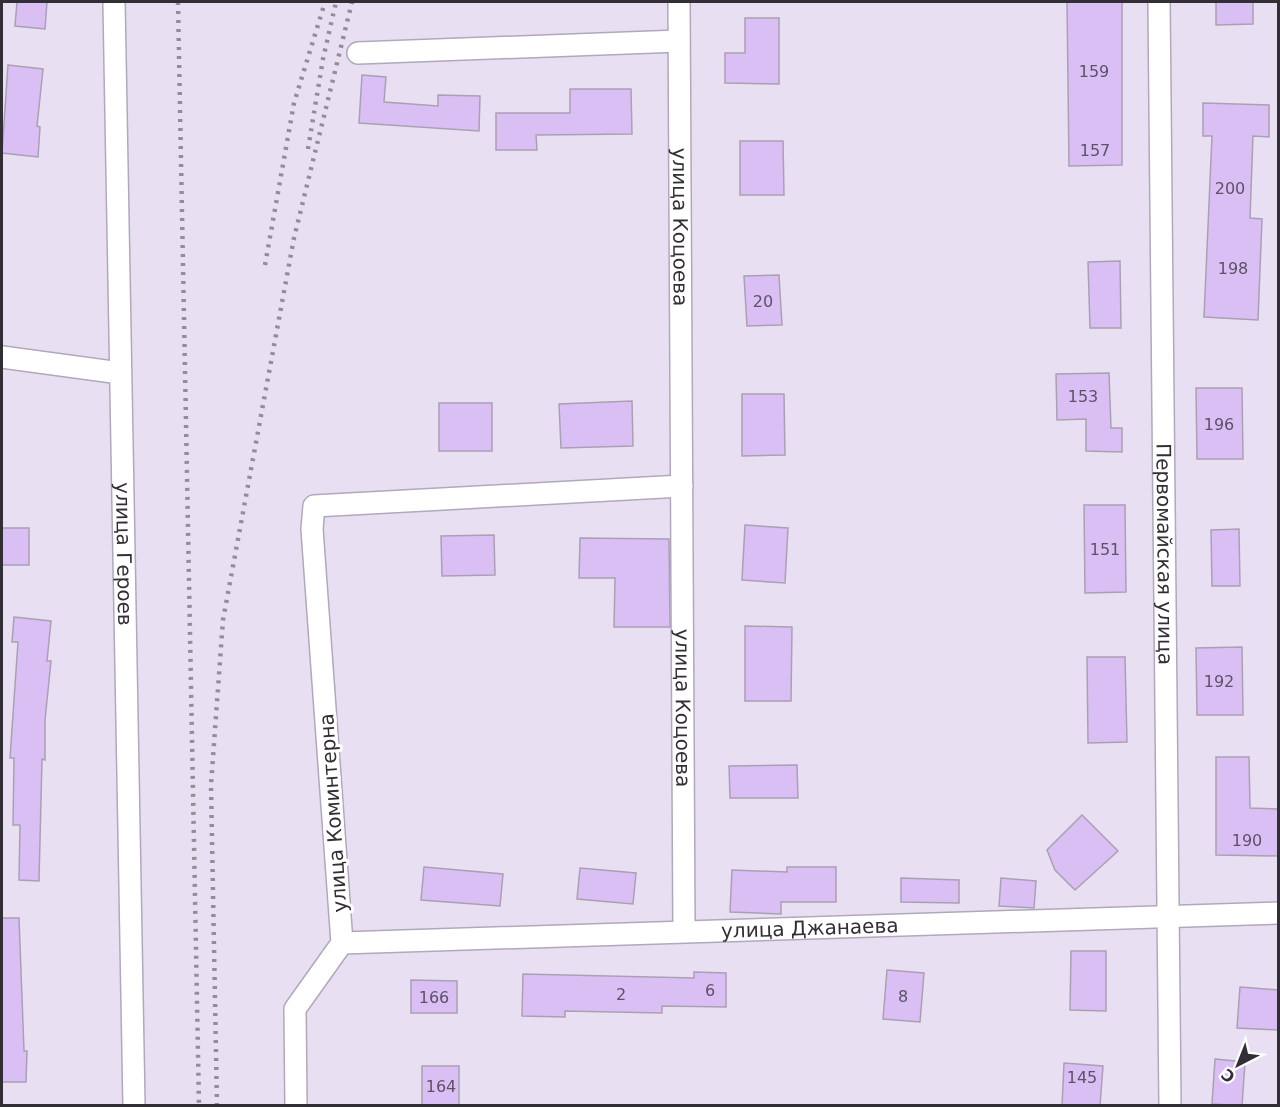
<svg xmlns="http://www.w3.org/2000/svg" width="1280" height="1107" font-family="'DejaVu Sans',sans-serif">
  <style>
    .building { fill: #dabff4; stroke: #aaa0b3; stroke-width: 1.5 }
    .lines { fill: none; stroke-linecap: round; stroke-linejoin: round }
    .street-casing { stroke: #b1a8bb; stroke-width: 24 }
    .street { stroke: #fff; stroke-width: 21 }
    .rail { stroke: #948c9b; stroke-width: 4.5; stroke-dasharray: 3 6; stroke-linecap: butt }
    .labels { text-anchor: middle; dominant-baseline: central; stroke-width: 6; stroke-linejoin: round; paint-order: stroke }
    .number-label { font-size: 16px; fill: #5c5266 }
    .street-label { font-size: 20px; fill: #322e36; stroke: #fff }
  </style>
  <rect width="100%" height="100%" fill="#e9dff3"/>
  <g class="building">
    <path d="M 17,2 L 47,2 L 45,29 L 15,26 Z"/>
    <path d="M 1067,2 L 1122,2 L 1122,165 L 1069,166 Z"/>
    <path d="M 1216,2 L 1253,2 L 1253,24 L 1216,25 Z"/>
    <path d="M 745,18 L 779,18 L 779,84 L 725,83 L 725,53 L 745,53 Z"/>
    <path d="M 8,65 L 43,69 L 37,126 L 40,127 L 38,157 L 2,153 Z"/>
    <path d="M 362,75 L 386,77 L 384,102 L 438,106 L 438,95 L 480,96 L 479,131 L 359,123 Z"/>
    <path d="M 570,89 L 631,89 L 632,134 L 536,135 L 537,150 L 496,150 L 496,113 L 570,113 Z"/>
    <path d="M 1203,103 L 1269,105 L 1269,137 L 1253,136 L 1250,218 L 1262,219 L 1258,320 L 1204,317 L 1212,136 L 1203,136 Z"/>
    <path d="M 740,141 L 783,141 L 784,195 L 740,195 Z"/>
    <path d="M 1120,261 L 1121,328 L 1090,328 L 1088,262 Z"/>
    <path d="M 779,275 L 782,325 L 747,326 L 744,276 Z"/>
    <path d="M 1109,373 L 1111,428 L 1122,428 L 1122,452 L 1086,451 L 1086,419 L 1057,420 L 1056,374 Z"/>
    <path d="M 1196,388 L 1242,388 L 1243,459 L 1197,459 Z"/>
    <path d="M 742,394 L 784,394 L 785,455 L 742,456 Z"/>
    <path d="M 632,401 L 633,446 L 561,448 L 559,404 Z"/>
    <rect x="439" y="403" width="53" height="48"/>
    <path d="M 1084,505 L 1125,505 L 1126,592 L 1085,593 Z"/>
    <path d="M 745,525 L 788,528 L 785,583 L 742,580 Z"/>
    <rect x="2" y="528" width="27" height="37"/>
    <path d="M 1239,529 L 1240,586 L 1212,586 L 1211,530 Z"/>
    <path d="M 494,535 L 495,575 L 442,576 L 441,536 Z"/>
    <path d="M 580,538 L 669,539 L 670,627 L 614,627 L 615,578 L 579,578 Z"/>
    <path d="M 14,617 L 51,621 L 47,661 L 51,661 L 45,720 L 45,760 L 42,759 L 39,881 L 19,880 L 20,825 L 13,825 L 14,758 L 10,758 L 18,642 L 12,642 Z"/>
    <path d="M 745,626 L 792,627 L 791,701 L 745,701 Z"/>
    <path d="M 1242,647 L 1243,715 L 1197,715 L 1196,648 Z"/>
    <path d="M 1087,657 L 1125,657 L 1127,742 L 1088,743 Z"/>
    <path d="M 1216,757 L 1249,757 L 1250,808 L 1278,809 L 1278,856 L 1216,855 Z"/>
    <path d="M 797,765 L 798,798 L 730,798 L 729,766 Z"/>
    <path d="M 1082,815 L 1118,851 L 1075,890 L 1055,870 L 1047,850 Z"/>
    <path d="M 424,867 L 503,874 L 500,906 L 421,900 Z"/>
    <path d="M 787,867 L 836,867 L 836,902 L 781,902 L 781,914 L 730,912 L 732,870 L 787,872 Z"/>
    <path d="M 580,868 L 636,873 L 633,904 L 577,899 Z"/>
    <path d="M 901,878 L 959,880 L 959,903 L 901,902 Z"/>
    <path d="M 1001,878 L 1036,881 L 1034,908 L 999,906 Z"/>
    <path d="M 2,918 L 19,918 L 24,1051 L 27,1051 L 26,1082 L 2,1082 Z"/>
    <path d="M 1071,951 L 1106,951 L 1106,1011 L 1070,1010 Z"/>
    <path d="M 887,970 L 924,973 L 920,1022 L 883,1019 Z"/>
    <path d="M 694,972 L 726,973 L 726,1007 L 662,1006 L 662,1013 L 565,1011 L 565,1017 L 522,1016 L 523,974 L 694,978 Z"/>
    <path d="M 411,980 L 457,981 L 457,1013 L 411,1013 Z"/>
    <path d="M 1240,987 L 1278,990 L 1278,1030 L 1237,1028 Z"/>
    <path d="M 1215,1059 L 1245,1062 L 1242,1106 L 1212,1104 Z"/>
    <path d="M 1064,1063 L 1103,1066 L 1100,1106 L 1062,1106 Z"/>
    <rect x="422" y="1066" width="37" height="40"/>
  </g>
  <g class="lines">
    <g class="street-casing">
      <g id="street">
        <path id="s1" d="M 114,2 L 134,1106"/>
        <path id="s2" d="M 679,2 L 684,931"/>
        <path id="s3" d="M 1159,2 L 1170,1106"/>
        <path d="M 358,53 L 679,41"/>
        <path d="M 2,357 L 120,373"/>
        <path id="s4" d="M 342,943 L 1278,913"/>
        <path d="M 296,1106 L 295,1009 L 342,943 L 312,529 L 314,506 L 682,486"/>
      </g>
    </g>
    <use href="#street" class="street"/>
    <g class="rail">
      <path d="M 178,2 L 199,1106"/>
      <path d="M 308,149 L 323,59 L 336,2"/>
      <path d="M 265,265 L 294,103 L 325,2"/>
      <path d="M 217,1106 L 211,785 L 223,620 L 294,238 L 352,2"/>
    </g>
  </g>
  <g class="labels">
    <g class="number-label">
      <text x="1094" y="71">159</text>
      <text x="1095" y="150">157</text>
      <text x="1230" y="188">200</text>
      <text x="1233" y="268">198</text>
      <text x="763" y="301">20</text>
      <text x="1083" y="396">153</text>
      <text x="1219" y="424">196</text>
      <text x="1105" y="549">151</text>
      <text x="1219" y="681">192</text>
      <text x="1247" y="840">190</text>
      <text x="710" y="990">6</text>
      <text x="621" y="994">2</text>
      <text x="903" y="996">8</text>
      <text x="434" y="997">166</text>
      <text x="1082" y="1077">145</text>
      <text x="441" y="1086">164</text>
    </g>
    <g class="street-label">
      <text stroke="none"><textPath href="#s2" startOffset="225">улица Коцоева</textPath></text>
      <text stroke="none"><textPath href="#s3" startOffset="552">Первомайская улица</textPath></text>
      <text stroke="none"><textPath href="#s1" startOffset="552">улица Героев</textPath></text>
      <text stroke="none"><textPath href="#s2" startOffset="706">улица Коцоева</textPath></text>
      <text transform="translate(333 813) rotate(-94)">улица Коминтерна</text>
      <text stroke="none"><textPath href="#s4" startOffset="468">улица Джанаева</textPath></text>
    </g>
  </g>
  <rect width="1280" height="1107" fill="none" stroke="#322e36" stroke-width="6"/>
  <g transform="translate(1238 1065) rotate(222)" stroke="#ffffff" stroke-width="4.5" paint-order="stroke">
  <path d="M0-4.5L10 22L0 15L-10 22Z" fill="#322e36"/>
  <text y="-9" font-size="16" font-weight="bold" text-anchor="middle" fill="#322e36">С</text>
  </g>
</svg>
